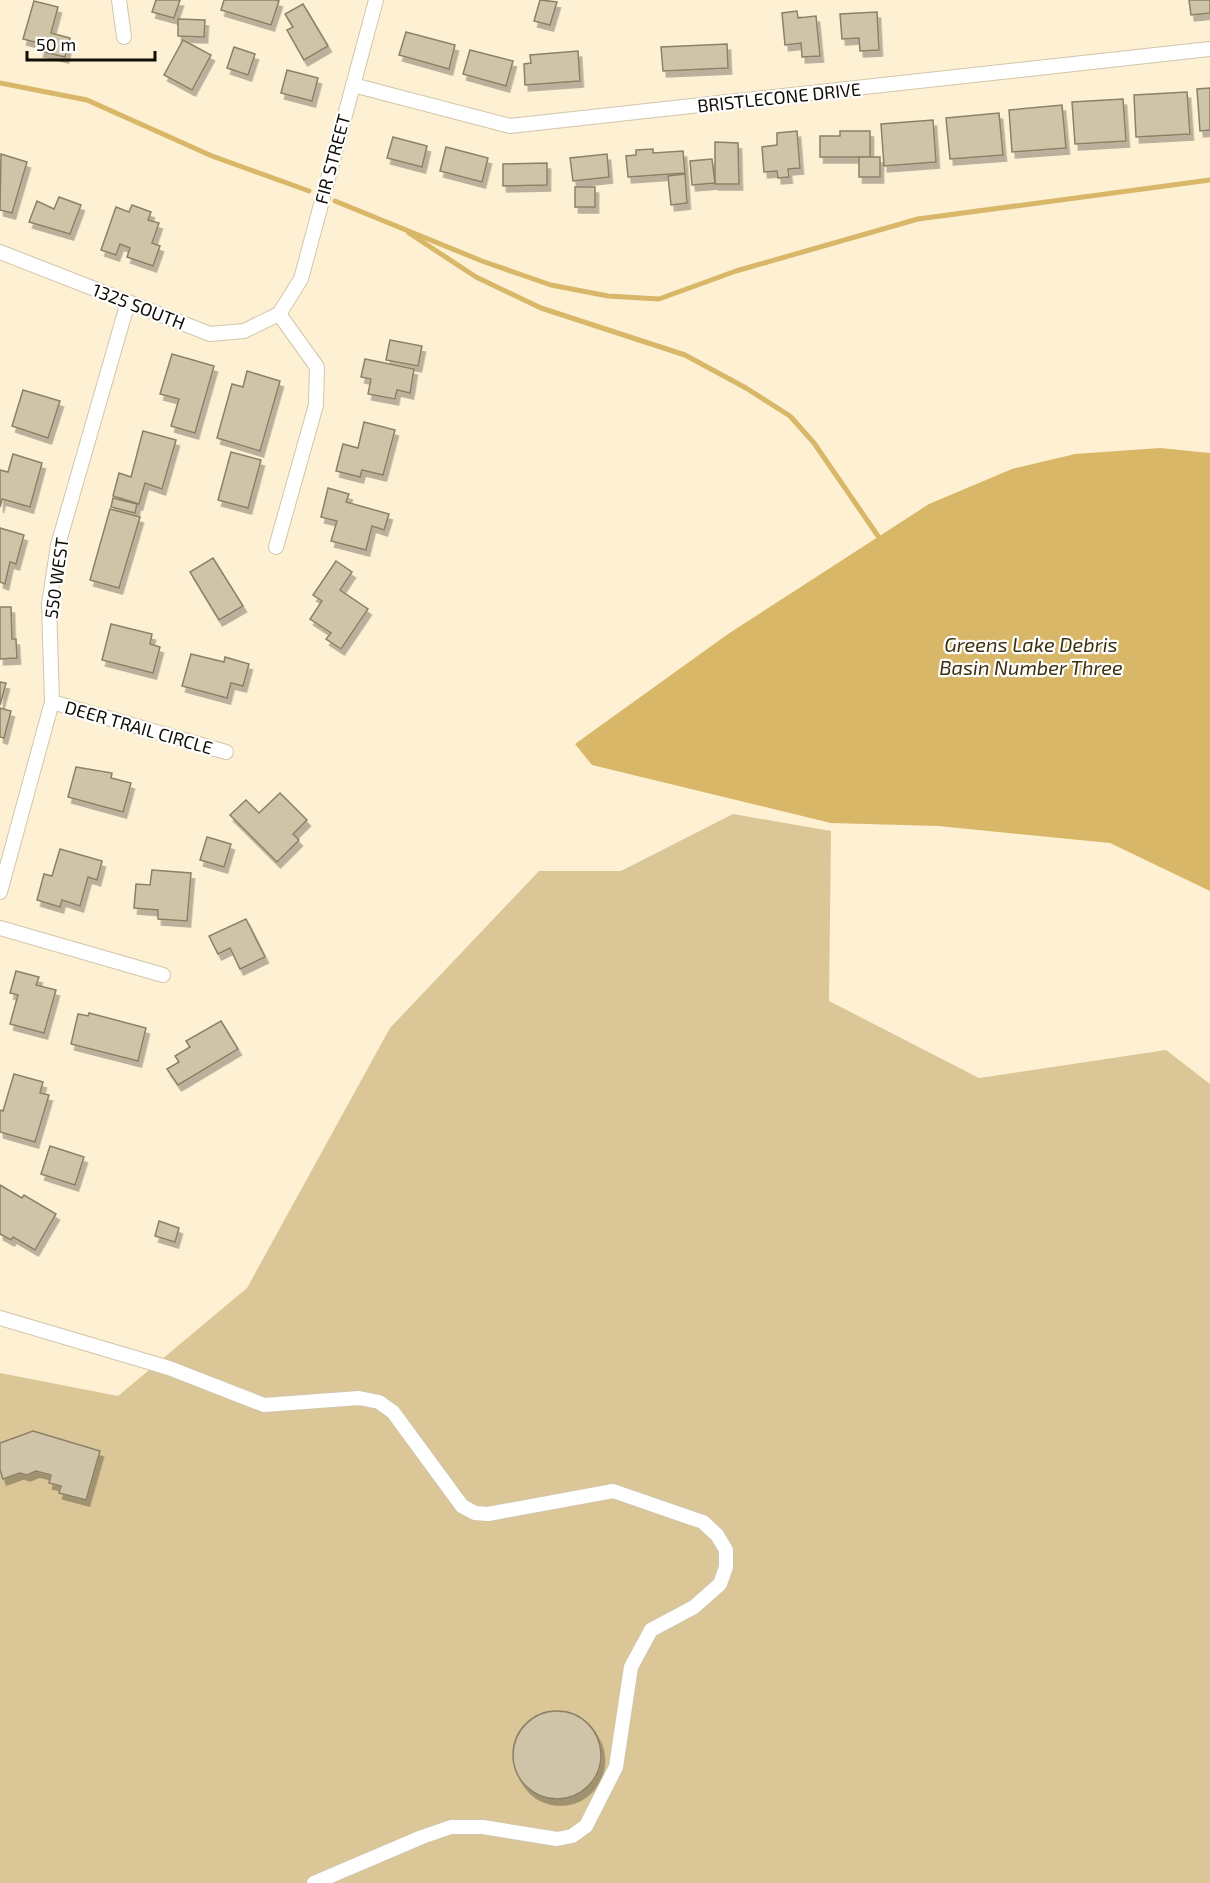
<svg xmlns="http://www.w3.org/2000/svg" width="1210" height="1883" font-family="'Exo 2',sans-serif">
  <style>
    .green { fill: #dac697 }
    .water { fill: #d8b769 }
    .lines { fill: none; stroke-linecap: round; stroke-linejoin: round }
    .stream { stroke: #d8b769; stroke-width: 5 }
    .building { fill: #d0c4a8; stroke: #8c8166; stroke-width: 1.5; filter: url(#shadow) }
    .minor-casing { stroke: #d2c6aa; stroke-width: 16 }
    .minor { stroke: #fff; stroke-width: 14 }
    .labels { text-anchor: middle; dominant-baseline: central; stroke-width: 4.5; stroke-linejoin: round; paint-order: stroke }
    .street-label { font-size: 18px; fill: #110c04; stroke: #fff }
    .water-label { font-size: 20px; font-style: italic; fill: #3d2f0b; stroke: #fff }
  </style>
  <defs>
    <filter id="shadow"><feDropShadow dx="3.5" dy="6" stdDeviation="0" flood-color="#0004"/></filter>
  </defs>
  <rect width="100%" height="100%" fill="#fdf0d3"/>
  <path class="green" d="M 733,814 L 831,831 L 829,1001 L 979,1078 L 1166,1050 L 1210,1084 L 1210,1883 L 0,1883 L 0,1373 L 118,1396 L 247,1288 L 390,1028 L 539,871 L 621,871 Z"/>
  <path class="water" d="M 1160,448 L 1210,453 L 1210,891 L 1110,843 L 938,826 L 831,823 L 592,765 L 575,744 L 728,634 L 929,504 L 1012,469 L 1075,454 Z"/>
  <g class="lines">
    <g class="stream">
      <path d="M 0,83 L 87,100 L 212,156 L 309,191"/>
      <path d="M 335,201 L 482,261 L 551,285 L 608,296 L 659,299 L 736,271 L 918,219 L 1210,180"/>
      <path d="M 409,233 L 476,277 L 541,308 L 685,355 L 746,388 L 790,416 L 814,443 L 878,536"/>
    </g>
  </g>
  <g class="building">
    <path d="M 156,0 L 180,0 L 174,18 L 152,12 Z"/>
    <path d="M 224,0 L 276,0 L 279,1 L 271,25 L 221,10 Z"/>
    <path d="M 540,0 L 557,2 L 550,25 L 534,21 Z"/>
    <path d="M 1189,0 L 1210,0 L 1210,13 L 1191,15 Z"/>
    <path d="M 34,1 L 58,7 L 51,33 L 70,38 L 65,57 L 40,51 L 42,44 L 23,39 Z"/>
    <path d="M 303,4 L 328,46 L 304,60 L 287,30 L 293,27 L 285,14 Z"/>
    <path d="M 797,11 L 798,18 L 816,16 L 820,56 L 802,57 L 801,43 L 785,45 L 782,13 Z"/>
    <path d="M 877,12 L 879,50 L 860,51 L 859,38 L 842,39 L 840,14 Z"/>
    <path d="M 178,19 L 205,20 L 204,37 L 178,36 Z"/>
    <path d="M 406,32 L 455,45 L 449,69 L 399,55 Z"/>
    <path d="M 183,40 L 211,55 L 192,90 L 164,75 Z"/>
    <path d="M 727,44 L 728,68 L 663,71 L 661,47 Z"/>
    <path d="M 234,47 L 255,54 L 248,75 L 227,68 Z"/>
    <path d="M 470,50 L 513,61 L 506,86 L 463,74 Z"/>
    <path d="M 578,51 L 580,81 L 525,85 L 524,64 L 531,63 L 530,55 Z"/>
    <path d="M 287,70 L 318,78 L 312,101 L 281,93 Z"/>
    <path d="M 1210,88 L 1210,130 L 1200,131 L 1197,89 Z"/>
    <path d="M 1187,92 L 1190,134 L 1136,137 L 1134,95 Z"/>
    <path d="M 1123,99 L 1126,141 L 1075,144 L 1072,102 Z"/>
    <path d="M 1062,105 L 1066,148 L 1012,152 L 1009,110 Z"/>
    <path d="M 999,113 L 1003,155 L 950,159 L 946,118 Z"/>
    <path d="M 933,120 L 936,162 L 884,166 L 881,124 Z"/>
    <path d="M 797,131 L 800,168 L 788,169 L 789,177 L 778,178 L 777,171 L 764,172 L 762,147 L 777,145 L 777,133 Z"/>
    <path d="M 840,131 L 870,131 L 870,157 L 820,157 L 820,136 L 840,136 Z"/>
    <path d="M 393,137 L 427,146 L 422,167 L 387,158 Z"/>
    <path d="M 715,142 L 738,143 L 739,184 L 715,184 Z"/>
    <path d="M 446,147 L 488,158 L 482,182 L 440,171 Z"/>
    <path d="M 653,149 L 653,153 L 683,151 L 685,173 L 628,177 L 626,156 L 636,155 L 636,150 Z"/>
    <path d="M 1,154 L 27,162 L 12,213 L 0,210 Z"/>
    <path d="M 607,154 L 609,177 L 573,181 L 570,158 Z"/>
    <rect x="859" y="157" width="21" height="20"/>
    <path d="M 712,159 L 715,183 L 692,185 L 690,161 Z"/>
    <path d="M 547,163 L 547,185 L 503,186 L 503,164 Z"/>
    <path d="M 685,174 L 687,203 L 671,205 L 668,176 Z"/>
    <rect x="575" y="187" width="20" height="20"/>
    <path d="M 59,197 L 81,205 L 70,234 L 29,222 L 37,201 L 54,209 Z"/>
    <path d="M 132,205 L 151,212 L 148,220 L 159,223 L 152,243 L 160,246 L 153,266 L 127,257 L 130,248 L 120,244 L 116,255 L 101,250 L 116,207 L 129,212 Z"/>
    <path d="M 390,340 L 422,346 L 418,366 L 386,360 Z"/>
    <path d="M 172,354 L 214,366 L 195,433 L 171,426 L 179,399 L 160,394 Z"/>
    <path d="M 365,359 L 414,369 L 410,393 L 397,390 L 395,399 L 368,394 L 371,379 L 361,377 Z"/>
    <path d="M 247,371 L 280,381 L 260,451 L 217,438 L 232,384 L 243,387 Z"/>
    <path d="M 23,390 L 60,401 L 48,438 L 12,426 Z"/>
    <path d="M 364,422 L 395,430 L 383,475 L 362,470 L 360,477 L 336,471 L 343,444 L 358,448 Z"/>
    <path d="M 143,431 L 176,440 L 162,489 L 145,483 L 139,504 L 113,496 L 119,473 L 131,477 Z"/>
    <path d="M 231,452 L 261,460 L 248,508 L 218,500 Z"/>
    <path d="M 13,454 L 42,463 L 30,507 L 2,499 L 0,507 L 0,470 L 8,472 Z"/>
    <path d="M 328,488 L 349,494 L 346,502 L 389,514 L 384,530 L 372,526 L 366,550 L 331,541 L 337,521 L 321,517 Z"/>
    <path d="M 113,498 L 137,504 L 135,513 L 111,507 Z"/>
    <path d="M 110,509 L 140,517 L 119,588 L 90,580 Z"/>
    <path d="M 0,528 L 24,535 L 16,564 L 10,562 L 5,584 L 0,582 Z"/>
    <path d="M 213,558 L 243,606 L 219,620 L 190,572 Z"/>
    <path d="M 336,561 L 352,572 L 340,590 L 368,609 L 341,649 L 326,639 L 331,633 L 310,619 L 322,601 L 313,595 Z"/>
    <path d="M 0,607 L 11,607 L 12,639 L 16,639 L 17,658 L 0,659 Z"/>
    <path d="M 111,624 L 152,634 L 150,644 L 160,647 L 153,673 L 102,660 Z"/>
    <path d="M 191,654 L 224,662 L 225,657 L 249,664 L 243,686 L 231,683 L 227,698 L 182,686 Z"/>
    <path d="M 0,682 L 6,683 L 0,705 Z"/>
    <path d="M 0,708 L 11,711 L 4,738 L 0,737 Z"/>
    <path d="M 76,767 L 112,773 L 111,778 L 131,783 L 123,812 L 68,797 Z"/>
    <path d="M 280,793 L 307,820 L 293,834 L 299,840 L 277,862 L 230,815 L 246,800 L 259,813 Z"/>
    <path d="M 207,837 L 231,844 L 224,867 L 200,860 Z"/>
    <path d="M 60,849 L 102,861 L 97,880 L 88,877 L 80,906 L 62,900 L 60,907 L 37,900 L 44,874 L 52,876 Z"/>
    <path d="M 152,870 L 191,873 L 187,921 L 158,919 L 158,910 L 134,908 L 136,884 L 150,885 Z"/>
    <path d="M 246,919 L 265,957 L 240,969 L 230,948 L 218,954 L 209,936 Z"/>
    <path d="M 16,971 L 39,977 L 36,985 L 56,990 L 44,1033 L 10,1024 L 18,995 L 10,993 Z"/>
    <path d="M 89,1013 L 146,1028 L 138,1061 L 71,1044 L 78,1014 L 88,1016 Z"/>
    <path d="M 221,1021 L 238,1049 L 178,1085 L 167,1069 L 179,1062 L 175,1056 L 190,1047 L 186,1041 Z"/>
    <path d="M 14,1074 L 43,1082 L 40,1093 L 49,1095 L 35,1142 L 0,1132 L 0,1110 L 3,1111 Z"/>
    <path d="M 50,1146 L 84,1157 L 75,1185 L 41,1174 Z"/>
    <path d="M 0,1185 L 22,1198 L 24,1195 L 56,1214 L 35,1250 L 13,1237 L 11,1240 L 0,1234 Z"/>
    <path d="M 159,1221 L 179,1228 L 175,1242 L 155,1236 Z"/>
    <path d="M 33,1431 L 100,1451 L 86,1500 L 59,1493 L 61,1486 L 49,1483 L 51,1475 L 36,1471 L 27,1475 L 20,1473 L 3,1479 L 0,1470 L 0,1443 Z"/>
    <circle cx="557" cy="1755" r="44"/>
  </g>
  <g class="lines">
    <g class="minor-casing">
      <g id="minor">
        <path d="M 119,0 L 124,37"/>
        <path d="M 353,85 L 510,126 L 1210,49"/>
        <path d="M 0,252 L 210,334 L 244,331 L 279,314"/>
        <path d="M 279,314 L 301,279 L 376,0"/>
        <path d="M 276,547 L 316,405 L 317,367 L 279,314"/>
        <path d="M 52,702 L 226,752"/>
        <path d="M 0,892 L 52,702 L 49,604 L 58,545 L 128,302"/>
        <path d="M 0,928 L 163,975"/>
        <path d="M 0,1318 L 169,1368 L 264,1405 L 359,1398 L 379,1402 L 393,1412 L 462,1506 L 475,1513 L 488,1514 L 613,1491 L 703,1522 L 717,1535 L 726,1550 L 726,1567 L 720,1584 L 694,1607 L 651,1630 L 631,1667 L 616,1767 L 586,1826 L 572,1836 L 557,1839 L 483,1827 L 451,1827 L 422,1837 L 314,1883"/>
      </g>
    </g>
    <use href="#minor" class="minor"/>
  </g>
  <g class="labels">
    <g class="street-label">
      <text transform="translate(779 97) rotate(-6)">BRISTLECONE DRIVE</text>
      <text transform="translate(332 159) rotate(-75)">FIR STREET</text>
      <text transform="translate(139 306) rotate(21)">1325 SOUTH</text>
      <text transform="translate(56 578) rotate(-82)">550 WEST</text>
      <text transform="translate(139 727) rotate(16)">DEER TRAIL CIRCLE</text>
    </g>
    <g class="water-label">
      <text x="1031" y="644">Greens Lake Debris<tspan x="1031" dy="23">Basin Number Three</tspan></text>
    </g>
  </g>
  <path d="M27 51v9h128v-9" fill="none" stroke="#110c04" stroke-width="3"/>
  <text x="36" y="51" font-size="18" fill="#110c04" stroke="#ffffff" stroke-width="4.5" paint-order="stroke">50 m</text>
</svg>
